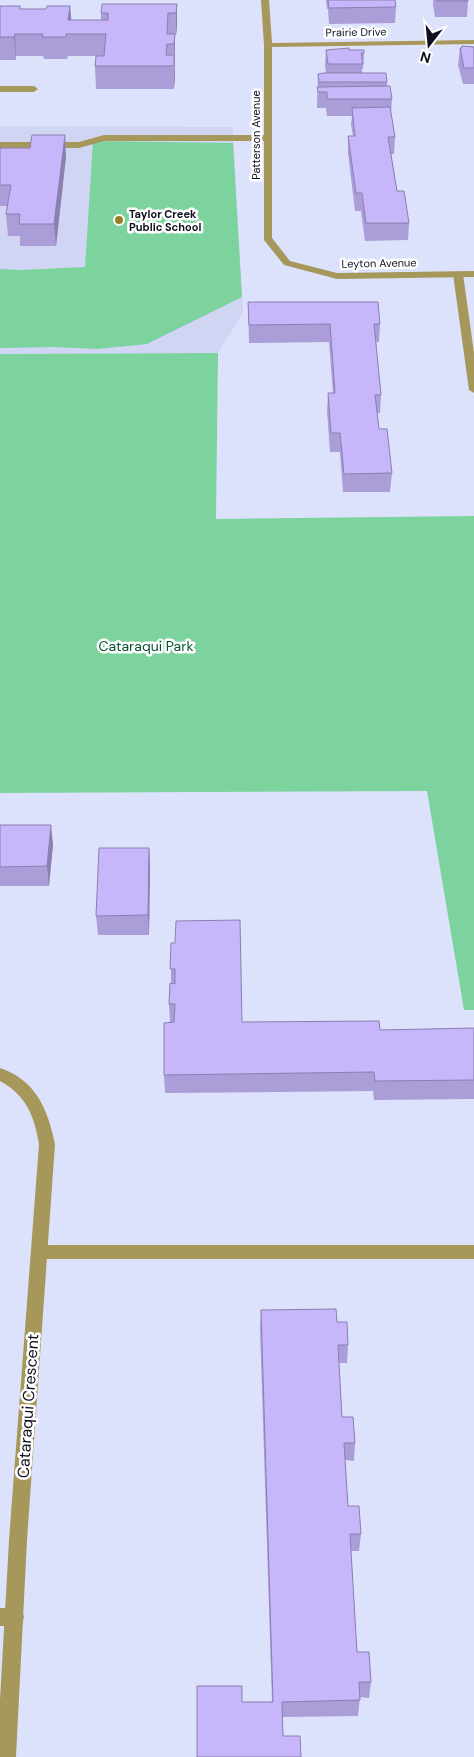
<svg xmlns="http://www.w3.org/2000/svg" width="474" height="1757" font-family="'DM Sans',sans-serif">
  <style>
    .built { fill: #cfd5f3 }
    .green { fill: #7cd39e }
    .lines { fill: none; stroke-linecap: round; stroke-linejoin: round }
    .service { fill: #a6975b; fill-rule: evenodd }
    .minor { fill: #a6975b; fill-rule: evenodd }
    .wall { fill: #ab9dd7 }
    .shaded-wall { fill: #8b7faf }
    .building { fill: #c7b6fa; stroke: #8b7faf }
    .poi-dot { fill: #937f26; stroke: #fff; stroke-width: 2 }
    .labels { text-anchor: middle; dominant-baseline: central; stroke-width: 5; stroke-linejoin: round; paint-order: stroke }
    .far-street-label { font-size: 11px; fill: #0e101f; stroke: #fff }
    .far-poi-label { font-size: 11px; font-weight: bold; fill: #0e101f; stroke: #fff; text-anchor: start }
    .park-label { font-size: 14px; fill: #085330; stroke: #fff }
    .near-street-label { font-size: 16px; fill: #0e101f; stroke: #fff }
  </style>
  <rect width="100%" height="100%" fill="#dde2fc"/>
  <path class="built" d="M 0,126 L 233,127 L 243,313 L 218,353 L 0,354 Z"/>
  <g class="green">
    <path d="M 93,141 L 233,143 L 242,297 L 147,344 L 97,349 L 55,347 L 0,348 L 0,269 L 21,270 L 85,267 Z"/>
    <path d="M 218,353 L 216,519 L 474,516 L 474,1010 L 464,1010 L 427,791 L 0,793 L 0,354 Z"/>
  </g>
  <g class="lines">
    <g class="service">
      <path d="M 0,86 L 34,86 L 38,89 L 34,92 L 0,92 Z"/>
      <path d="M 104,135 L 267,135 L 271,138 L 267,141 L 104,141 L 79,148 L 0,148 L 0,142 L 79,142 Z"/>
      <path d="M 458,271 L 463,274 L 474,353 L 474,393 L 469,390 L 453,274 Z"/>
      <path d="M 40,1245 L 474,1245 L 474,1259 L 40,1259 L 34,1257 L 32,1252 L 34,1247 Z"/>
      <path d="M 0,1608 L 15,1608 L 22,1610 L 24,1617 L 22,1624 L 15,1626 L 0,1626 Z"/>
    </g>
    <g class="minor">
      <path d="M 261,0 L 269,0 L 272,43 L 474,40 L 474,44 L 272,47 L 272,238 L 290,261 L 337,273 L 474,271 L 474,277 L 337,279 L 284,265 L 264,240 L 264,45 Z"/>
      <path d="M 0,1068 C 36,1080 48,1110 55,1144 L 27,1540 L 16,1757 L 0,1757 L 0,1700 L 9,1540 L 39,1144 C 34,1116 27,1096 0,1081 Z"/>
    </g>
  </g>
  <g class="wall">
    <path d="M 326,0 L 395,0 L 396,7 L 395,23 L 329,24 L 328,9 L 327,9 Z"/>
    <path d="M 433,0 L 468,0 L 467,17 L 435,17 L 433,4 Z"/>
    <path d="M 177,4 L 177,26 L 176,35 L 175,35 L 175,57 L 174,89 L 96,89 L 95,66 L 96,56 L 68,56 L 67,59 L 44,59 L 43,56 L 16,56 L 16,60 L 0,60 L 0,6 L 20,9 L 46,9 L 70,6 L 71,20 L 101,20 L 101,13 Z"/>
    <path d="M 462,46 L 474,47 L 474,84 L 463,84 L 458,65 L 460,48 L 462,48 Z"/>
    <path d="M 326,50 L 349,50 L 364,53 L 363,69 L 362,69 L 362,73 L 387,82 L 387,86 L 392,99 L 391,112 L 395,137 L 394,154 L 391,154 L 397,191 L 409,223 L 408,240 L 365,241 L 361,211 L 355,211 L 348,153 L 348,136 L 353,136 L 351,125 L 352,116 L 327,116 L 326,108 L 317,108 L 317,103 L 318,74 L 326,73 L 325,66 Z"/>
    <path d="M 0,148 L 66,156 L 56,246 L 20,246 L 20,236 L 8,236 L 6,214 L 7,206 L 0,206 Z"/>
    <path d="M 248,302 L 380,324 L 379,342 L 376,342 L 381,395 L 380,413 L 377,413 L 379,429 L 392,473 L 390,492 L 343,492 L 340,452 L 330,452 L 327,411 L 328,393 L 333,393 L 329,342 L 249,343 Z"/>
    <path d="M 0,825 L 53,844 L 49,886 L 0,886 Z"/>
    <path d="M 149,848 L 150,867 L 149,935 L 98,935 L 96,916 Z"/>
    <path d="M 171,943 L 242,1022 L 380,1030 L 474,1028 L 474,1099 L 374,1100 L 373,1091 L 165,1093 L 164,1075 L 170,1022 L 169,1004 L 171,983 Z"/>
    <path d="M 261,1310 L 337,1322 L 348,1345 L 347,1363 L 339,1363 L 342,1417 L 355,1443 L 354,1461 L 345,1460 L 348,1506 L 361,1534 L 359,1551 L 351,1551 L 357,1652 L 371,1682 L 369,1698 L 360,1697 L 358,1716 L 283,1717 L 283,1736 L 242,1702 L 272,1702 L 260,1328 Z"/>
  </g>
  <g class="shaded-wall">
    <path d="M 177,4 L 177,26 L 176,35 L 176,13 Z"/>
    <path d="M 70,6 L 72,28 L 68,20 Z"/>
    <path d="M 15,34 L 16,56 L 16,60 L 14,37 Z"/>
    <path d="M 175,34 L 175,66 L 174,44 Z"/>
    <path d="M 174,55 L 175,78 L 174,89 Z"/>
    <path d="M 65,135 L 66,156 L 56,246 L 54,224 Z"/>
    <path d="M 51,825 L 53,844 L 49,886 L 47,866 Z"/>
    <path d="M 149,848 L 150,867 L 149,935 L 148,915 Z"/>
  </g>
  <g class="building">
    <path d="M 328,0 L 395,0 L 396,7 L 329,8 Z"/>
    <path d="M 436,0 L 468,0 L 468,1 L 437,1 Z"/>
    <path d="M 102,4 L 177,4 L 176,13 L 168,13 L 167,34 L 175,34 L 174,44 L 167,44 L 166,55 L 174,55 L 174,66 L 95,66 L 96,56 L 104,56 L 106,34 L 66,34 L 66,37 L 42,37 L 43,34 L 15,34 L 14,37 L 0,37 L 0,6 L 20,6 L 20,9 L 46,9 L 47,6 L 70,6 L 68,20 L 108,20 L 108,13 L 101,13 Z"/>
    <path d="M 462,46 L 474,47 L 474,68 L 464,68 L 460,48 L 462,48 Z"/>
    <path d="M 349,48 L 349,50 L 364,50 L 364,53 L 361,53 L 363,64 L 328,64 L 326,50 Z"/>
    <path d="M 323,73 L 386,73 L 387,82 L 319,82 L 318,74 Z"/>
    <path d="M 390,86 L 392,99 L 327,99 L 327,92 L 318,92 L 317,87 Z"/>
    <path d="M 390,107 L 395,137 L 388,137 L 397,191 L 404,191 L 409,223 L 366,223 L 362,193 L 356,193 L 348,136 L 355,136 L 352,108 Z"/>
    <path d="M 32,135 L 65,135 L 54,224 L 19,224 L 20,214 L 6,214 L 11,185 L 0,185 L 0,148 L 30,148 Z"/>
    <path d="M 248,302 L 378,302 L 380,324 L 374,324 L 381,395 L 375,395 L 379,429 L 387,429 L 392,473 L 344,474 L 340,433 L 331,433 L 328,393 L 335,393 L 330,324 L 249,325 Z"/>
    <path d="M 0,825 L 51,825 L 47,866 L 0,867 Z"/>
    <path d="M 99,848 L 149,848 L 148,915 L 96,916 Z"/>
    <path d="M 240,920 L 242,1022 L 379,1021 L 380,1030 L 474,1028 L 474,1080 L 375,1081 L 374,1072 L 164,1075 L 164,1023 L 174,1022 L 175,1004 L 169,1004 L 170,983 L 175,984 L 175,969 L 170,969 L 171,943 L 175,943 L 176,921 Z"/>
    <path d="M 336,1309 L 337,1322 L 347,1322 L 348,1345 L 338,1345 L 342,1417 L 353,1417 L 355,1443 L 344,1443 L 348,1506 L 359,1506 L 361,1534 L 350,1534 L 357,1652 L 369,1652 L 371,1682 L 359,1682 L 360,1700 L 282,1702 L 283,1736 L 300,1736 L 301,1757 L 197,1757 L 197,1686 L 242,1686 L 242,1702 L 273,1702 L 261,1310 Z"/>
  </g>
  <circle class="poi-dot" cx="119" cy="220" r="5"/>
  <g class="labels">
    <g class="far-street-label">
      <text transform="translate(356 32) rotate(-1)">Prairie Drive</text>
      <text transform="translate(256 135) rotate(-90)">Patterson Avenue</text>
      <text transform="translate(379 263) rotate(-1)">Leyton Avenue</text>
    </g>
    <g class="far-poi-label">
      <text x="129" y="214">Taylor Creek<tspan x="129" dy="13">Public School</tspan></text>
    </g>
    <g class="park-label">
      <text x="146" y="646">Cataraqui Park</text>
    </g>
    <g class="near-street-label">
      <text transform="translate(28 1406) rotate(-86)">Cataraqui Crescent</text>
    </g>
  </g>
  <g transform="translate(429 45) rotate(196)" stroke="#ffffff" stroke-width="4" paint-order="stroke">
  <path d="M0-4L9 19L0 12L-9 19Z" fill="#0e101f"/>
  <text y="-8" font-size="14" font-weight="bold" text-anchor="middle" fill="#0e101f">N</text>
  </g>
</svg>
